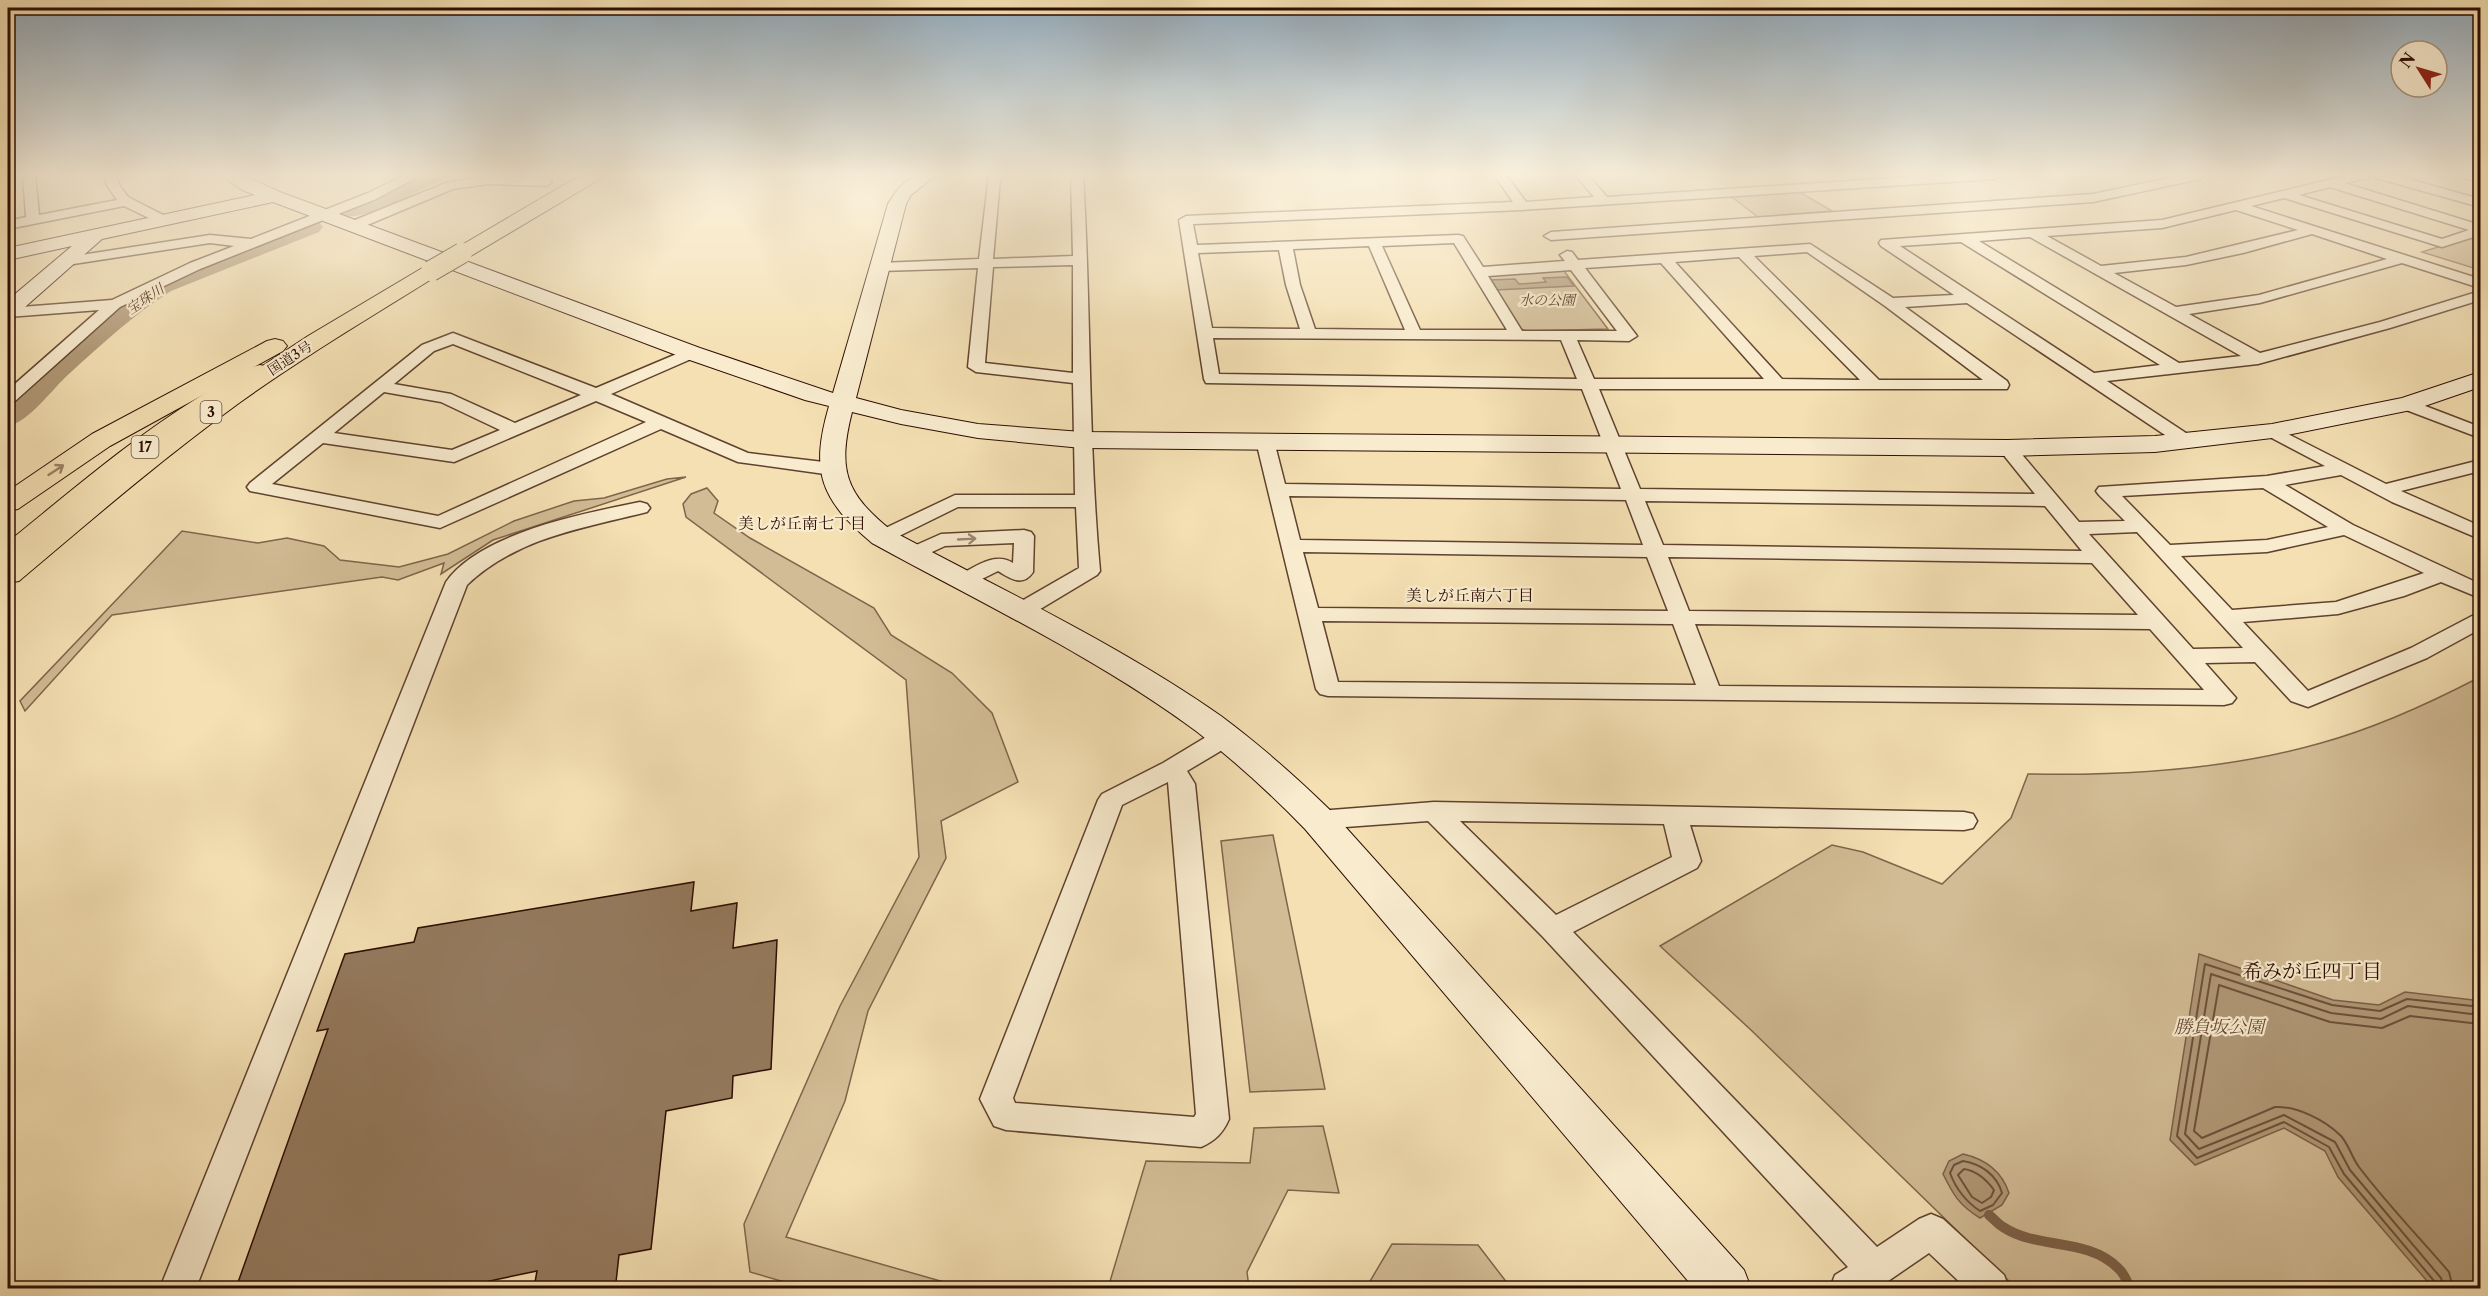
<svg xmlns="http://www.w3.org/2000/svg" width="2488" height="1296" font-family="'Libre Caslon Text','Noto Serif JP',serif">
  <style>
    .green { fill: #d2bc95; stroke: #80644b; stroke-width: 1.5 }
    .water { fill: #b09876; stroke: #7c6047; stroke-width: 1.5 }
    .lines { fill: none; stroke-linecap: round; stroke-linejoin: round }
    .shore { stroke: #6e523c; stroke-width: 2 }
    .stream { stroke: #7c6047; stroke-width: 10 }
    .river { fill: #b09876; fill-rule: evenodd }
    .building { fill: #947a5e; stroke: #2d0c01; stroke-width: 1.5 }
    .street-casing { stroke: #5f412e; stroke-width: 3 }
    .secondary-casing { stroke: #2d0c01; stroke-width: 2 }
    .primary-casing { stroke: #2d0c01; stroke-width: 2 }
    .highway-casing { stroke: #2d0c01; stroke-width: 2 }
    .street { fill: #f8ebce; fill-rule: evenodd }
    .secondary { fill: #f8ebce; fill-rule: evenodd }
    .primary { fill: #f4e0b3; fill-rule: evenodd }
    .highway { fill: #f4e0b3; fill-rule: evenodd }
    .highway-bridge-casing { stroke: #2d0c01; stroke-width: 22; stroke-linecap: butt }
    .highway-bridge { stroke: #f4e0b3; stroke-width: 20 }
    .oneway { stroke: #9a8163 }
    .oneway2 { stroke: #9d8772 }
    .labels { text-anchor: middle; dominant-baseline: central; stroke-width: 4.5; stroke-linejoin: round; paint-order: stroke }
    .far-water-label { font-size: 14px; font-style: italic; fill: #684b36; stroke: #f8ebce }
    .far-park-label { font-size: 14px; font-style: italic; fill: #674a35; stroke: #f8ebce }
    .far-street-label { font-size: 14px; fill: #2d0c01; stroke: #f8ebce }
    .shield { fill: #f8ebce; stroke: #6a4f3e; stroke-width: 1.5 }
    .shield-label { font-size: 14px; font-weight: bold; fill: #2d0c01 }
    .neighbourhood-label { font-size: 16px; fill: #2d0c01; stroke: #f8ebce }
    .near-park-label { font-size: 18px; font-style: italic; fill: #674a35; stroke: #f8ebce }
    .near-neighbourhood-label { font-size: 20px; fill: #2d0c01; stroke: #f8ebce }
  </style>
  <rect width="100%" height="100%" fill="#f4e0b3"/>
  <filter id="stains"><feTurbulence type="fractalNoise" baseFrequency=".00333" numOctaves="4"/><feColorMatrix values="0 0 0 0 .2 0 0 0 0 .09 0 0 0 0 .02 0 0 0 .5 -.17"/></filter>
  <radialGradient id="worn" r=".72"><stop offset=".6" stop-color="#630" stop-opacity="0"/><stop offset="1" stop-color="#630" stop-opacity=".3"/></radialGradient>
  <g class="green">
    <path d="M 1798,191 L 1832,211 L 1758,217 L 1729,195 Z"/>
    <path d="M 2480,234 L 2480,270 L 2422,252 Z"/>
    <path d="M 1558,269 L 1564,271 L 1608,329 L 1527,331 L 1521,329 L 1485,276 Z"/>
    <path d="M 686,477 L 493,540 L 441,574 L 444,563 L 398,580 L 382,577 L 112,615 L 25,711 L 20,701 L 182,531 L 258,543 L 287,538 L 324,546 L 340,560 L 399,567 L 448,554 L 514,521 L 574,501 L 604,498 L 667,479 Z"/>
    <path d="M 707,488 L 718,501 L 714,513 L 750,538 L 874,608 L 891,635 L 952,673 L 992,713 L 1018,782 L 941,821 L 946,858 L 868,1011 L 845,1101 L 786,1237 L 965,1288 L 805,1288 L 750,1272 L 744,1224 L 840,1006 L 919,857 L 906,680 L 686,517 L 683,504 L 691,494 Z"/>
    <path d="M 2480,677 L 2480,1288 L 2016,1288 L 1751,1030 L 1660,946 L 1832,845 L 1863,852 L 1942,884 L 2011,818 L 2028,774 C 2125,776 2227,770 2321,743 C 2376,728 2430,703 2480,677 Z"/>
    <path d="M 1273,835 L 1325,1089 L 1250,1092 L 1221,841 Z"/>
    <path d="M 1323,1126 L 1339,1193 L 1288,1190 L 1247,1272 L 1249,1288 L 1108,1288 L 1146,1161 L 1250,1163 L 1254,1128 Z"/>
    <path d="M 1392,1244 L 1478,1245 L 1511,1288 L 1366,1288 Z"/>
  </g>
  <g class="water">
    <path d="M 1567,277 L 1574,286 L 1496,290 L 1490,280 L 1515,279 L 1519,284 L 1546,282 L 1543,278 Z"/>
    <path d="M 2199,954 L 2333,1000 L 2379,1005 L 2405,992 L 2473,1000 L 2480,993 L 2480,1288 L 2433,1288 L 2338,1177 L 2325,1151 L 2284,1128 L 2195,1165 L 2170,1140 Z"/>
    <path d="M 1963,1154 C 1985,1159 2002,1172 2009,1193 L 2002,1205 L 1980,1218 C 1959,1205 1954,1196 1943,1174 L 1949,1161 Z"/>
  </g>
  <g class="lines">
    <g class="shore">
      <path d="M 1963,1161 C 1981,1164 1997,1175 2002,1193 L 1993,1205 L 1980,1211 C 1965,1201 1956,1189 1950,1173 L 1954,1165 Z"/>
      <path d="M 1964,1169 C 1977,1171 1986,1179 1994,1190 L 1991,1197 L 1982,1203 L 1972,1197 L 1958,1175 Z"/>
      <path d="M 2437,1288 L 2435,1282 L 2344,1174 L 2329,1147 L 2284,1122 L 2197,1158 L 2177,1136 L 2205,964 L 2332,1005 L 2380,1011 L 2407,999 L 2472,1006 L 2480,1001"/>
      <path d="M 2444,1288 L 2441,1278 L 2350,1170 L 2335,1142 L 2284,1115 L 2199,1149 L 2185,1134 L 2211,974 L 2331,1013 L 2381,1019 L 2408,1006 L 2471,1014 L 2480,1011"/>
      <path d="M 2453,1288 L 2449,1272 C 2419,1237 2387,1204 2359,1167 C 2352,1158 2349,1145 2341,1136 C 2325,1120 2297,1106 2275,1107 L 2202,1138 L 2194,1131 L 2219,985 L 2330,1022 L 2382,1028 L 2410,1016 L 2471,1023 L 2480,1021"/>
    </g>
    <path class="stream" d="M 1989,1215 C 1994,1219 1998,1224 2003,1227 C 2038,1250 2087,1237 2118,1268 C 2124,1273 2127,1281 2130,1288"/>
    <g class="river">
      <path d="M 417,175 L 445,175 L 442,180 C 420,190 364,221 343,216 L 340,211 L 343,206 Z"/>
      <path d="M 311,220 L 319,222 L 323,227 L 319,232 L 171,291 C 134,314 102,344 70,373 C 53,388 29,422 8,426 L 8,401 C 53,357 99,312 153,281 Z"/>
    </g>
  </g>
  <path class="building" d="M 694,882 L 691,911 L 737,903 L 733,948 L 777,940 L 771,1069 L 733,1076 L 732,1098 L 666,1111 L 651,1249 L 619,1255 L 616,1282 L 588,1288 L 534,1288 L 537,1271 L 456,1288 L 236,1288 L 328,1029 L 317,1031 L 345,954 L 414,942 L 418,928 Z"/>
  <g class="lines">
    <g class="street-casing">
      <g id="street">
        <path d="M 23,175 L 35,175 L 39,215 L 117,200 L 107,185 L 104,175 L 116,175 L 119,185 L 128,197 L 173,220 L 171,223 L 166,224 L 153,220 L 124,206 L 8,229 L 8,221 L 26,217 Z"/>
        <path d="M 405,175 L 421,175 L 376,199 L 200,269 L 120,307 L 14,402 L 8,403 L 8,390 L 99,310 L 8,317 L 8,308 L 112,300 L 190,263 L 234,246 L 210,243 L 67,265 L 60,261 L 62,258 L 210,235 L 251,239 L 368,193 Z"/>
        <path d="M 989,175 L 1006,175 L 1000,179 L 993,259 L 1073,256 L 1071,175 L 1083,175 C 1091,306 1088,439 1100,571 L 1097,575 L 1027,617 L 1019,619 L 1011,617 L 1008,612 L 1011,607 L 1079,568 L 1076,507 L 958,507 L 889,541 L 875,541 L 872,537 L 875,533 L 955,495 L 1075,495 L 1073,383 L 976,372 L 968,367 L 978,268 L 880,271 L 873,267 L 880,263 L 979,259 ZM 1073,265 L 1073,373 L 985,363 L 993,267 Z"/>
        <path d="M 1494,175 L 1506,175 L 1526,202 L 1594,197 L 1575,175 L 1588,175 L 1607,197 L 1940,175 L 2002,175 L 1996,179 L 1522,210 L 1193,224 L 1197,245 L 1458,235 L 1463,236 L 1483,267 L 1565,261 L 1560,255 L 1567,251 L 1572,252 L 1578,260 L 1810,244 L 1893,298 L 1954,295 L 1881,246 L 1879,243 L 1881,240 L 2162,220 L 2349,175 L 2370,175 L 2368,178 L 2344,183 L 2480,225 L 2480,235 L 2442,247 L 2284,198 L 2251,206 L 2480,279 L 2480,288 L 2402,263 L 2260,303 L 2189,314 L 2260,353 L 2380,322 L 2480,291 L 2480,300 L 2390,328 L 2258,364 L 2107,381 L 2192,437 L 2195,441 L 2192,445 L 2180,445 L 1967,303 L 1905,307 L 2007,381 L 2009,385 L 2007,389 L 1599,389 L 1640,489 L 2035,494 L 1998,448 L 2001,444 L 2013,444 L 2079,522 L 2125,521 L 2099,495 L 2096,491 L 2099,487 L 2267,476 L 2325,466 L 2266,435 L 2263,431 L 2266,427 L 2272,426 L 2386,484 L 2480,460 L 2480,471 L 2401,491 L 2480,526 L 2480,539 L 2392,502 L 2341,475 L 2285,485 L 2353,525 L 2480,584 L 2480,598 L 2441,582 L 2404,596 L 2338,614 L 2243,622 L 2308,691 L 2411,648 L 2472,616 L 2480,615 L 2480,629 L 2427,658 L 2308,707 L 2291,701 L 2255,662 L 2205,663 L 2236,698 L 2232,703 L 2224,705 L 1328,696 L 1320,694 L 1316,689 L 1256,441 L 1259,437 L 1271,437 L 1274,441 L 1285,484 L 1621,489 L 1582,389 L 1206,383 L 1204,379 L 1179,220 L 1186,216 L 1513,202 ZM 2330,187 L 2469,230 L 2442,239 L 2299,195 ZM 2236,210 L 2298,230 L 2186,257 L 2101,266 L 2047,236 L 2162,228 ZM 2312,234 L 2387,259 L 2259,295 L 2176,307 L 2114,273 L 2186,265 L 2243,253 ZM 2030,237 L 2241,356 L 2179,363 L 1979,241 ZM 1961,242 L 2160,365 L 2094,373 L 1900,246 ZM 1454,243 L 1507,330 L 1420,330 L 1382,246 ZM 1369,246 L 1405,330 L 1315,329 L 1300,285 L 1293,249 ZM 1279,250 L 1286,285 L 1300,329 L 1212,328 L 1198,253 ZM 1807,252 L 1885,306 L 1983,380 L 1879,380 L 1754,256 ZM 1739,257 L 1860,380 L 1782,379 L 1675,262 ZM 1661,263 L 1764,379 L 1594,379 L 1577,340 L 1629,341 L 1637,336 L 1585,268 ZM 1571,270 L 1617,331 L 1522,331 L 1488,276 ZM 1213,338 L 1561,340 L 1577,379 L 1219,374 ZM 2263,488 L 2328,527 L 2267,540 L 2170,545 L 2122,496 ZM 1289,496 L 1626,500 L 1643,545 L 1300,540 ZM 1645,501 L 2045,506 L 2082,551 L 1663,545 ZM 2137,532 L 2243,648 L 2193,649 L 2089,534 ZM 2344,535 L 2424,573 L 2336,602 L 2232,610 L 2181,556 L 2267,552 ZM 1303,552 L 1647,557 L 1668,611 L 1318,608 ZM 1668,557 L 2092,563 L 2138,615 L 1689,611 ZM 1322,621 L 1673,624 L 1696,685 L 1338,682 ZM 1695,624 L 2150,629 L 2204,690 L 1719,686 Z"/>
        <path d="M 2183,175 L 2206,175 L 2200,179 L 2093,202 L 1551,240 L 1544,236 L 1551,232 L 2093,194 Z"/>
        <path d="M 2374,175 L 2394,175 L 2480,199 L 2480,207 L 2376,178 Z"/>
        <path d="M 488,176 L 546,178 L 552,182 L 546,186 L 488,184 L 453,189 L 360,228 L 350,228 L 348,225 L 350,222 L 446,183 Z"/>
        <path d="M 453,333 L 596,388 L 686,350 L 698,350 L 700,353 L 698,356 L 611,394 L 748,453 L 832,463 L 839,465 L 841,469 L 839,473 L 832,475 L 738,462 L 661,429 L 440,528 L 250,491 L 247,487 L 250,483 L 422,345 ZM 453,344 L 581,395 L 515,423 L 451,394 L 394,384 L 434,351 ZM 384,392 L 441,402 L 500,430 L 452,450 L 334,433 ZM 596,401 L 646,422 L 438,516 L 272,484 L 323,443 L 454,462 Z"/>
        <path d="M 2407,399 L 2480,427 L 2480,438 L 2401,408 L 2398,404 L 2401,400 Z"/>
        <path d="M 640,502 L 647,504 L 650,508 L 647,512 C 583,528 516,538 467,585 L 196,1288 L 160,1288 L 446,582 C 480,533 585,513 640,502 Z"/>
        <path d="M 1024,530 L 1031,532 L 1034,536 L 1033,572 C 1023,587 1011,579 998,571 L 970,585 L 963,587 L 956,585 L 952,581 L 956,577 C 974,568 994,551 1013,563 L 1014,543 L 945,546 L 919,558 L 905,558 L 902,554 L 905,550 L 941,534 Z"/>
        <path d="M 1225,729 L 1234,731 L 1237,737 L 1234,743 L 1187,771 L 1195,784 L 1229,1119 C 1223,1133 1215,1141 1201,1147 L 1006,1130 L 994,1126 L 980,1099 L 1098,800 L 1102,794 L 1163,763 L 1216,731 ZM 1168,782 L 1196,1114 L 1194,1117 L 1015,1103 L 1013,1098 L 1122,805 Z"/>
        <path d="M 1434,802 L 1964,812 L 1973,814 L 1977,821 L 1973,828 L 1964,830 L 1690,825 L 1701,861 L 1697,868 L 1573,932 L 1877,1247 L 1919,1219 L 1931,1214 L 1943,1219 L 2004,1275 L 2009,1288 L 1966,1288 L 1929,1253 L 1878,1288 L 1830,1288 L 1835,1275 L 1848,1267 L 1543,937 L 1428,821 L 1318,829 L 1309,827 L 1305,820 L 1309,813 L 1318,811 ZM 1460,821 L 1664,824 L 1672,857 L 1556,915 Z"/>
      </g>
    </g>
    <g class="secondary-casing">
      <g id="secondary">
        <path d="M 221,175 L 242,175 L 280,192 L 700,348 L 833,393 L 888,204 C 902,181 909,175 936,175 L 911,195 L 906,204 L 856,398 L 901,410 L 978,424 L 1082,432 L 2007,440 L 2155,436 L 2272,424 L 2402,398 L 2480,372 L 2480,387 L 2416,409 L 2272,438 L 2155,452 L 2007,456 L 1082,448 L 978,438 L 901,424 L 852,412 C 837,471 846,494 892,531 C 1002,590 1118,644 1221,716 C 1260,745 1296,777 1331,811 L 1744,1270 L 1751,1288 L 1694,1288 L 1305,829 C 1271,794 1235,761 1196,731 C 1096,657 981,603 872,543 C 820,499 810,472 829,406 L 805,400 L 684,358 L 273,202 L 102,239 L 16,315 L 8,316 L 8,300 L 72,246 L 8,260 L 8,248 L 255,195 L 242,190 Z"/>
        <path d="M 2463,175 L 2480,175 L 2480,182 L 2466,179 Z"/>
      </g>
    </g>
    <g class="primary-casing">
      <path id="primary" d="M 260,365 L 269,367 L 272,372 L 269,377 C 177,428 99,496 19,562 L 8,565 L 8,542 C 70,492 131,439 199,397 C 218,385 238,370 260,365 Z"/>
    </g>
    <g class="highway-casing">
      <g id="highway">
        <path d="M 581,175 L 603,175 L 600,179 L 469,257 L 455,257 L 452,253 L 455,249 Z"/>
        <path d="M 431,265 L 438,267 L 442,271 L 438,275 C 371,317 303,357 239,403 C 162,459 91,520 19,581 L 8,583 L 8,559 L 119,468 L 223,392 L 308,336 L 424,267 Z"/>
        <path d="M 275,339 L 283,341 L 287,346 L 283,351 L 110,446 L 18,509 L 8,511 L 8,491 L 92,434 L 267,341 Z"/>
      </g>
    </g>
    <use href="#street" class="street"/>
    <use href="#secondary" class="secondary"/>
    <use href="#primary" class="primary"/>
    <use href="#highway" class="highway"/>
    <g class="highway-bridge-casing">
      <path id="highway-bridge" d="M 431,271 L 462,253"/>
    </g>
    <use href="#highway-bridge" class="highway-bridge"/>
  </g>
  <defs><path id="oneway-shaft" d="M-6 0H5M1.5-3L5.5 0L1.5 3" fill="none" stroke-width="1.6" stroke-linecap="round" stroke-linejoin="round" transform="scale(1.5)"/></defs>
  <use class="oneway" href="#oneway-shaft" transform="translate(56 470) rotate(-33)"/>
  <use class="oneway2" href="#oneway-shaft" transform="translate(967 539) rotate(-3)"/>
  <linearGradient id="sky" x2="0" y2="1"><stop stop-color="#91a9ba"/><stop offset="0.49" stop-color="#faf1dd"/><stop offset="1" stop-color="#faf1dd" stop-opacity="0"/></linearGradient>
  <rect width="2488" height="356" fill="url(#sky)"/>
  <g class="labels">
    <g class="far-water-label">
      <text transform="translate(145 299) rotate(-34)">宝珠川</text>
    </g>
    <g class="far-park-label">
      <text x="1547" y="300">水の公園</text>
    </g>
    <g class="far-street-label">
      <text transform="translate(290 358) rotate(-33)">国道3号</text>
    </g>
    <g class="shield">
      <rect x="200.5" y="401" width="21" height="22" rx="4.5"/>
      <rect x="131.5" y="436" width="27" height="22" rx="4.5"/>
    </g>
    <g class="shield-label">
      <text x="211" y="412">3</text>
      <text x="145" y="447">17</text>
    </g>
    <g class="neighbourhood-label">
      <text x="802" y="523">美しが丘南七丁目</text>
      <text x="1470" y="595">美しが丘南六丁目</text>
    </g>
    <g class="near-park-label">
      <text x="2219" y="1027">勝負坂公園</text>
    </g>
    <g class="near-neighbourhood-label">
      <text x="2312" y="971">希みが丘四丁目</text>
    </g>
  </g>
  <rect width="2488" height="1296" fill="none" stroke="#f4e0b3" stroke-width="30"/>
  <rect x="9" y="9" width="2470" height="1278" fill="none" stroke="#2d0c01" stroke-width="3"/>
  <rect x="15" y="15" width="2458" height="1266" fill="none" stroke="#2d0c01" stroke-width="1.5"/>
  <g transform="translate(2419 69) rotate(307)"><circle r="28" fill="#f8ebce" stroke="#a7927c" stroke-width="1.5"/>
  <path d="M0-4.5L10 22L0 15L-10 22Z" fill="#8f2418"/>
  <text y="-9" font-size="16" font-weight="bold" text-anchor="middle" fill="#2d0c01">N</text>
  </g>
  <rect width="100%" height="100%" filter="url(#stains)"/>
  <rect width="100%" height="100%" fill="url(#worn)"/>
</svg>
